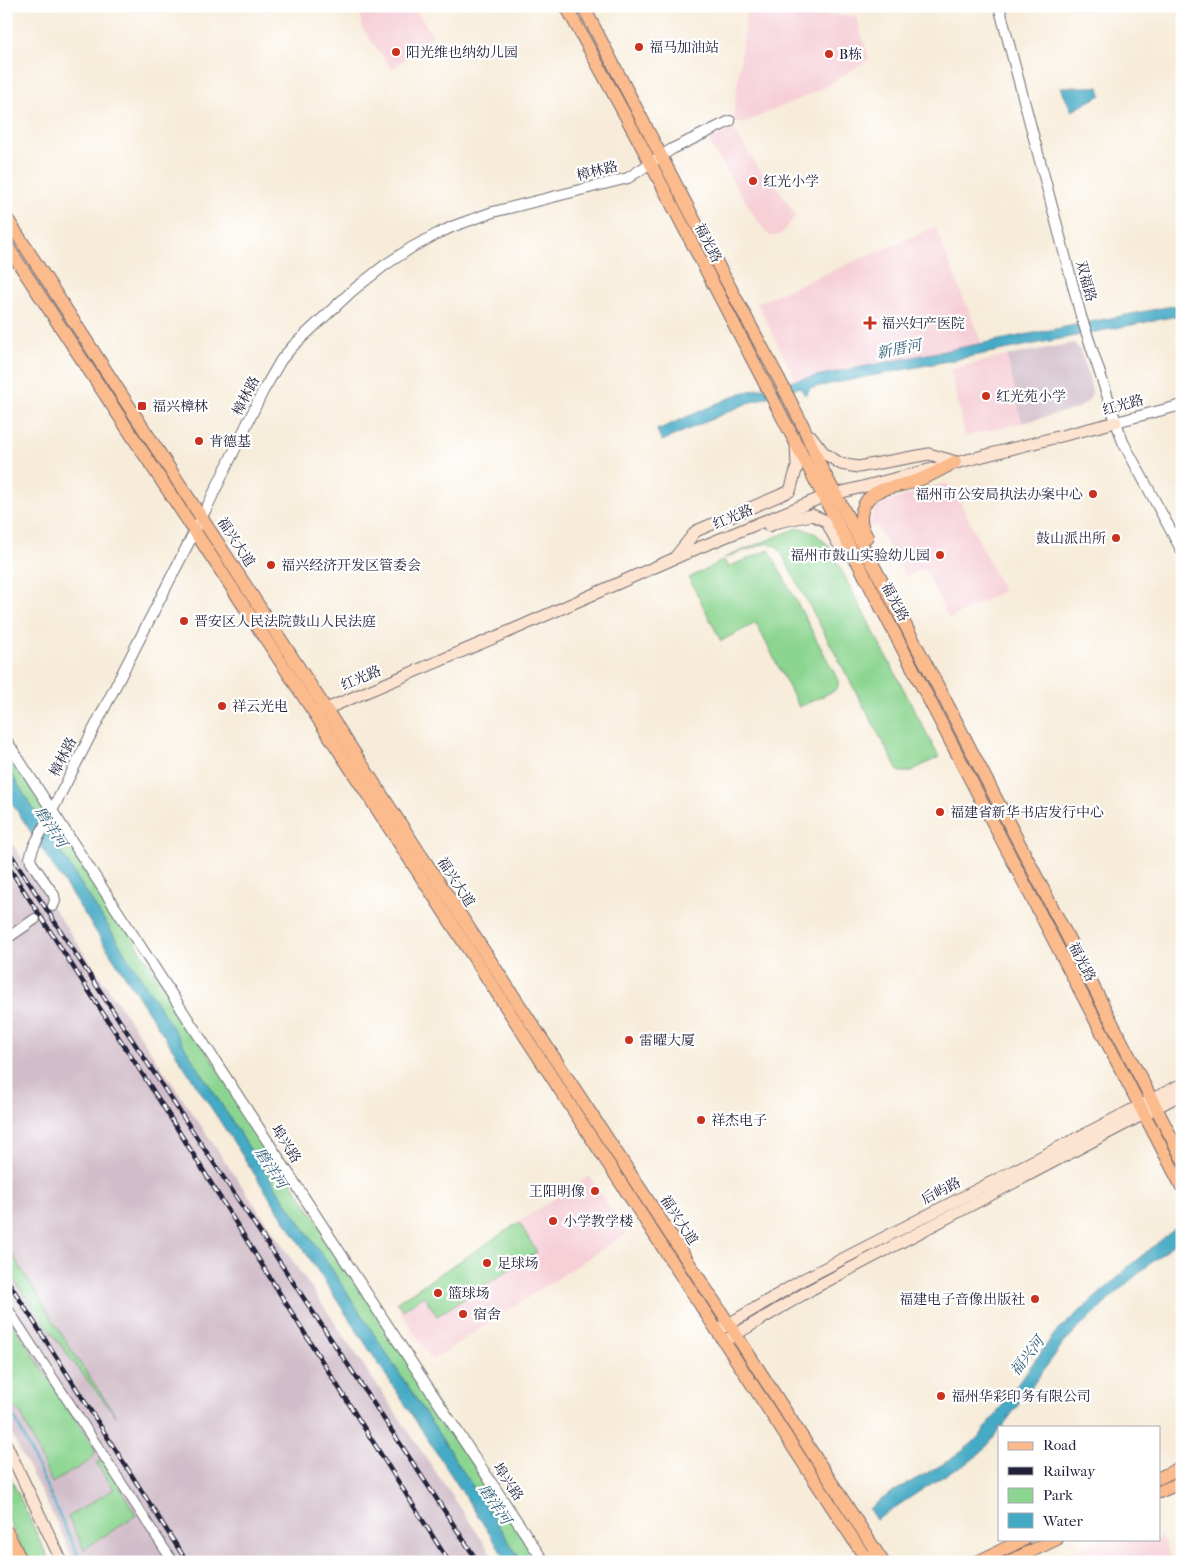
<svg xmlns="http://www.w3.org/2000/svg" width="1188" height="1568" font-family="'IM FELL French Canon','Noto Serif SC',serif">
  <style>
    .built { fill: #f6cfd7 }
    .industrial { fill: #d1bdc9 }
    .green { fill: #8cd591; stroke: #577c66 }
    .water { fill: #45aac5; stroke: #346680 }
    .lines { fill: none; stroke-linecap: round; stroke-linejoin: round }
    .stream { stroke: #45aac5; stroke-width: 2.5 }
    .tertiary-tunnel { stroke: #ccc4b9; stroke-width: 10; stroke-dasharray: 10 5; stroke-linecap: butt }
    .minor-casing { stroke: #6d6972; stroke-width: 11 }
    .tertiary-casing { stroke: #6d6972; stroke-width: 12 }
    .secondary-casing { stroke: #6d6972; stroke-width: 13 }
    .primary-casing { stroke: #6d6972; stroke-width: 14 }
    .motorway-casing { stroke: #6d6972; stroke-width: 17 }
    .minor { stroke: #fff; stroke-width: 9 }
    .tertiary { stroke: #fff; stroke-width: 10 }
    .secondary { stroke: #fde4d1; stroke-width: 11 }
    .primary { stroke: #fbbb8d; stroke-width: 12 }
    .motorway { stroke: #fbbb8d; stroke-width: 15 }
    .rail-casing { stroke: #22223b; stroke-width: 4.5 }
    .rail { stroke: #fff; stroke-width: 2.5; stroke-dasharray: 8; stroke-linecap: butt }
    .poi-dot { fill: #c8321e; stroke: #fff; stroke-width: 2 }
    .labels { text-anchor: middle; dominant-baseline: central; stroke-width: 4.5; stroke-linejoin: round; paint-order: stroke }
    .poi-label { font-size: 14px; fill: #22223b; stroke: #fff; text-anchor: start }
    .street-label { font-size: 14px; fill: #22223b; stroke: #fff }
    .water-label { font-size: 15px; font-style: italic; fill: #325f79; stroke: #fff }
  </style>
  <rect width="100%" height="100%" fill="#fff"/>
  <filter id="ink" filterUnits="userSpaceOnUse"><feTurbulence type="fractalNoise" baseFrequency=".02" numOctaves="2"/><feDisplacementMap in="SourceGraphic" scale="10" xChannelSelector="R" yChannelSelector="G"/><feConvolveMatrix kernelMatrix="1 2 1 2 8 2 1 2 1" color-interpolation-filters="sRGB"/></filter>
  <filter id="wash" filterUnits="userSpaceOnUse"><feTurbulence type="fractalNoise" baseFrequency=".0096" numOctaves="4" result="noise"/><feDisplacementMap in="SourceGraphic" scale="20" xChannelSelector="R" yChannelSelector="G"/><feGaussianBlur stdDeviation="1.12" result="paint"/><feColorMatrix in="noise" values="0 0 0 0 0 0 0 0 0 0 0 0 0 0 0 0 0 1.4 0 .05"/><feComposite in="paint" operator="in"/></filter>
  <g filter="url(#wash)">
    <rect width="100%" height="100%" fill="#f7ecd9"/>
    <g class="built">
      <path d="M 360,6 L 413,6 L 433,36 L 392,69 L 362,28 Z"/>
      <path d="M 746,12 L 856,16 L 869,59 L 824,88 L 742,124 L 733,120 Z"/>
      <path d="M 733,128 L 761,172 L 771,178 L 796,216 L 782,233 L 776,236 L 770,236 L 761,226 L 708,141 Z"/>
      <path d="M 935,227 L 982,344 L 796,380 L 757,303 Z"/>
      <path d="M 1007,356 L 1022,423 L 965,436 L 950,369 Z"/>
      <path d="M 944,483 L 954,489 L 1003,591 L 949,619 L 924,568 L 906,577 L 877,526 L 870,528 L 868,525 L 872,514 L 880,504 Z"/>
      <path d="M 589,1176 L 627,1233 L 432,1360 L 395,1303 Z"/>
      <path d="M 1159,1531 L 1173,1562 L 1051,1562 L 1099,1539 L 1159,1539 Z"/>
    </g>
    <g class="industrial">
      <path d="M 1074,343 L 1080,350 L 1088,373 L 1092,392 L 1089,400 L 1079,408 L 1022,423 L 1007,356 Z"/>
      <path d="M 6,834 L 56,912 L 497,1562 L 74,1562 L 57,1523 L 6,1424 Z"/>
    </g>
    <g class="green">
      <path d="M 801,528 L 816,534 L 828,545 L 939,757 L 909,772 L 899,772 L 778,547 L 767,543 L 724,558 L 795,529 Z"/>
      <path d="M 769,550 L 838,680 L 838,686 L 834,691 L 799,707 L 756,623 L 721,641 L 689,578 L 724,560 L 728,567 Z"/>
      <path d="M 6,744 L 540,1562 L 522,1562 L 331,1268 L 251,1151 L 6,766 Z"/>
      <path d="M 518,1223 L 520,1224 L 537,1252 L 437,1316 L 424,1296 L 403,1310 L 397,1302 Z"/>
      <path d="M 6,1244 L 75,1356 L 117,1417 L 70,1358 L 6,1269 Z"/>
      <path d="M 6,1314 L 93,1445 L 95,1452 L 88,1462 L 52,1483 L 21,1413 L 6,1403 Z"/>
      <path d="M 104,1460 L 136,1515 L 84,1549 L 68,1517 L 114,1489 L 96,1463 Z"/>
      <path d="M 6,1468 L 50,1562 L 28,1562 L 6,1514 Z"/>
    </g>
    <g class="water">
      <path d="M 1060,87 L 1099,87 L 1101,95 L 1072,111 Z"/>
      <path d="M 1182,304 L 1182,315 L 810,388 L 807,394 L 804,394 L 800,387 L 748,403 L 662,441 L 657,430 L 741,393 L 796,380 Z"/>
      <path d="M 6,766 L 251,1151 L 331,1268 L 522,1562 L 508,1562 L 6,794 Z"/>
      <path d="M 1182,1223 L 1182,1237 L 1126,1284 L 1065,1341 L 1002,1427 L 999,1427 C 998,1437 978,1456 969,1462 C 961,1468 951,1471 942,1477 C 919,1491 898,1506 876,1520 L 869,1509 C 903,1480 951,1468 982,1433 L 1055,1333 L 1122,1274 L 1123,1271 Z"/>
    </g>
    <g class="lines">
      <path class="stream" d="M 11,1412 L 19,1426 L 81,1562"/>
    </g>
  </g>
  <g filter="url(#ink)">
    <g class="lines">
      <path class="tertiary-tunnel" d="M 35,919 L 53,906"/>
      <g class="minor-casing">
        <path id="minor" d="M 6,1306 L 173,1562"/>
      </g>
      <g class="tertiary-casing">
        <g id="tertiary">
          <path d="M 999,6 L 1081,316 L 1116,422 L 1123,442 L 1182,551"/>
          <path d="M 1116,422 L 1182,405"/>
          <path d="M 6,740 L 414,1366 L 544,1562"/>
          <path d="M 53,906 L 55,901 L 54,895 L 31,862 L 30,858 L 33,848 L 208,505 L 262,393 L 281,360 L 293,346 L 352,291 L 385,265 L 411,248 L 437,234 L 454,226 L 493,212 L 628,178 L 672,149 L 730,121"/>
          <path d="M 6,939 L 35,919"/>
        </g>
      </g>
      <g class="secondary-casing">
        <g id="secondary">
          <path d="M 811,436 L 824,453 L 841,464 L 858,467 L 929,454 L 953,461"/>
          <path d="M 769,526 L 778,522 L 812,515 L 826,521 L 837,542 L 853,558"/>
          <path d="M 676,556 L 696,531 L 790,491 L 797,467 L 796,445"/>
          <path d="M 319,712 L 517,628 L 698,548 L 823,497 L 1116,422"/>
          <path d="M 722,1328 L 804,1279 L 1182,1084"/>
          <path d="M 728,1339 L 812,1289 L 1182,1094"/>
          <path d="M 6,1444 L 62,1562"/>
        </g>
      </g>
      <g class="primary-casing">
        <g id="primary">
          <path d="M 566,6 L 639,141 L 1182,1187"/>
          <path d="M 583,6 L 711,252 L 779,379 L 803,426 L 821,467 L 942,694 L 1182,1158"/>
          <path d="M 6,217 L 396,817 L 729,1324 L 883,1562"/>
          <path d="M 6,244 L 315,714 L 868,1562"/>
          <path d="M 867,537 C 862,529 859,521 862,511 C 868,486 896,488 916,481 C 930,476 942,469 955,462"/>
          <path d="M 1159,1478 L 1182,1467"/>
          <path d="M 1159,1492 L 1182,1482"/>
          <path d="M 977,1562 L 1025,1539"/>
          <path d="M 1008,1562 L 1057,1539"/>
        </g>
      </g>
      <g class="motorway-casing">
        <path id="motorway" d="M 6,1533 L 20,1562"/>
      </g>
      <use href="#minor" class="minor"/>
      <use href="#tertiary" class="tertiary"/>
      <use href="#secondary" class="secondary"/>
      <use href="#primary" class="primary"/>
      <use href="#motorway" class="motorway"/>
      <g class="rail-casing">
        <g id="rail">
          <path d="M 6,847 C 161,1087 322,1323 478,1562"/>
          <path d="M 6,863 L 165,1109 L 320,1358 L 449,1562"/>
          <path d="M 6,1278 L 187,1562"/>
        </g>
      </g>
      <use href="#rail" class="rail"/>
    </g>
  </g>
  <g class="poi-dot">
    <circle cx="639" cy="47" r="5"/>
    <circle cx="396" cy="52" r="5"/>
    <circle cx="829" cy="54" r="5"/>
    <circle cx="753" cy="181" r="5"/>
    <path d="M867.5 315.5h5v5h5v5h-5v5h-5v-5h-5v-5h5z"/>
    <circle cx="986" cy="396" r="5"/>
    <rect x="137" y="401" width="10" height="10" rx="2.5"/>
    <circle cx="199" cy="441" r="5"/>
    <circle cx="1093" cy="494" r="5"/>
    <circle cx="1116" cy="538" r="5"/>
    <circle cx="940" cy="555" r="5"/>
    <circle cx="271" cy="565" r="5"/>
    <circle cx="184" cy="621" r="5"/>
    <circle cx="222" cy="706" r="5"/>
    <circle cx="940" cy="812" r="5"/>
    <circle cx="629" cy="1040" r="5"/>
    <circle cx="701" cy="1120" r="5"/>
    <circle cx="595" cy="1191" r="5"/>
    <circle cx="553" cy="1221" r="5"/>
    <circle cx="487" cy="1263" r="5"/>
    <circle cx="438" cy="1293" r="5"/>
    <circle cx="1035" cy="1299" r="5"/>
    <circle cx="463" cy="1314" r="5"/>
    <circle cx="941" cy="1396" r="5"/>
  </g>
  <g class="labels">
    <g class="poi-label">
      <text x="649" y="47">福马加油站</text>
      <text x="406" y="52">阳光维也纳幼儿园</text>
      <text x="839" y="54">B栋</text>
      <text x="763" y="181">红光小学</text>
      <text x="881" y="323">福兴妇产医院</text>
      <text x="996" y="396">红光苑小学</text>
      <text x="152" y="406">福兴樟林</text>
      <text x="209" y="441">肯德基</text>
      <text x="1083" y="494" text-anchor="end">福州市公安局执法办案中心</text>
      <text x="1106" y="538" text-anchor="end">鼓山派出所</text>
      <text x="930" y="555" text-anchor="end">福州市鼓山实验幼儿园</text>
      <text x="281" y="565">福兴经济开发区管委会</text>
      <text x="194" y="621">晋安区人民法院鼓山人民法庭</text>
      <text x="232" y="706">祥云光电</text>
      <text x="950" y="812">福建省新华书店发行中心</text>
      <text x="639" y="1040">雷曜大厦</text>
      <text x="711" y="1120">祥杰电子</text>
      <text x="585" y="1191" text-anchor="end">王阳明像</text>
      <text x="563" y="1221">小学教学楼</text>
      <text x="497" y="1263">足球场</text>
      <text x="448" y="1293">篮球场</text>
      <text x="1025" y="1299" text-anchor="end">福建电子音像出版社</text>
      <text x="473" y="1314">宿舍</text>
      <text x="951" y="1396">福州华彩印务有限公司</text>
    </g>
    <g class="street-label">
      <text transform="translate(597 171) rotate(-14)">樟林路</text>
      <text transform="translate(708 243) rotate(63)">福光路</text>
      <text transform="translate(1086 281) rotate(75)">双福路</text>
      <text transform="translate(246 396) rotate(-63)">樟林路</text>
      <text transform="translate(1123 405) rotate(-15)">红光路</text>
      <text transform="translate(733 517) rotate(-23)">红光路</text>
      <text transform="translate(236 542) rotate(57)">福兴大道</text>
      <text transform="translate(895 602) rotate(62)">福光路</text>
      <text transform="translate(361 678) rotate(-23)">红光路</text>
      <text transform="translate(63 757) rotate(-63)">樟林路</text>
      <text transform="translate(456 882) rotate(57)">福兴大道</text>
      <text transform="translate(1082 962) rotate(63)">福光路</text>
      <text transform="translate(286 1144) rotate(57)">埠兴路</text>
      <text transform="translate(941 1191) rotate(-27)">后屿路</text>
      <text transform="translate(679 1220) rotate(57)">福兴大道</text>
      <text transform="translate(508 1482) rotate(56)">埠兴路</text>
    </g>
    <g class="water-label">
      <text transform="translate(899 349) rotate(-11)">新厝河</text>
      <text transform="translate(51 827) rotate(57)">磨洋河</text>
      <text transform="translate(271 1168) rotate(57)">磨洋河</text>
      <text transform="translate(1027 1356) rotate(-52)">福兴河</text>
      <text transform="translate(495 1504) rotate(56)">磨洋河</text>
    </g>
  </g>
  <rect width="1188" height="1568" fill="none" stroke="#fff" stroke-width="25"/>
  <rect x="998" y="1426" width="162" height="115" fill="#ffffff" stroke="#a7a7b1"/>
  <rect x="1008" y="1442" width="25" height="8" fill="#fbbb8d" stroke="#a7a7b1"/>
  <text x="1043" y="1450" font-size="15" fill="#22223b">Road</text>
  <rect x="1008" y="1467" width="25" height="8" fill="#22223b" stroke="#a7a7b1"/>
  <text x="1043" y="1476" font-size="15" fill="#22223b">Railway</text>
  <rect x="1008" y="1488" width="25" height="15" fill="#8cd591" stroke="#a7a7b1"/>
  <text x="1043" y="1500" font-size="15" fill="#22223b">Park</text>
  <rect x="1008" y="1513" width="25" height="15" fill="#45aac5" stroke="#a7a7b1"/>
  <text x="1043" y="1526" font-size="15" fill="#22223b">Water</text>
</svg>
